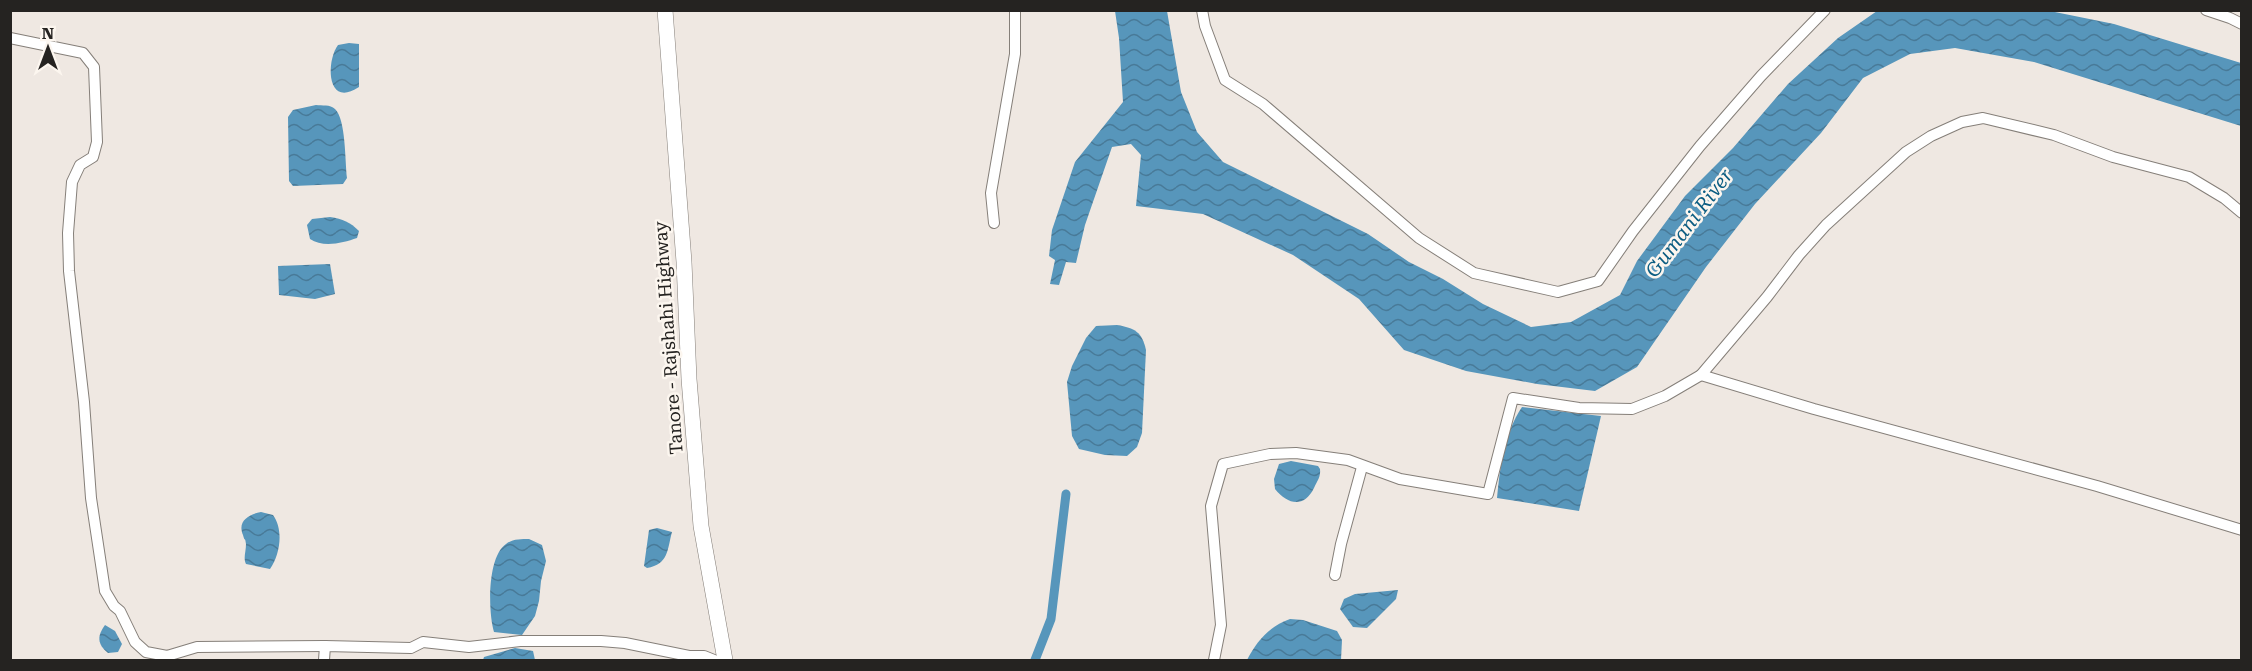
<svg xmlns="http://www.w3.org/2000/svg" width="2252" height="671" font-family="'Roboto Serif',serif">
  <style>
    .water { fill: url(#water-waves) }
    .lines { fill: none; stroke-linecap: round; stroke-linejoin: round }
    .canal { stroke: #5796bb; stroke-width: 9 }
    .street-casing { stroke: #857f79; stroke-width: 12 }
    .secondary-casing { stroke: #857f79; stroke-width: 16 }
    .street { stroke: #fff; stroke-width: 10 }
    .secondary { stroke: #fff; stroke-width: 15 }
    .labels { text-anchor: middle; dominant-baseline: central; stroke-width: 5; stroke-linejoin: round; paint-order: stroke }
    .street-label { font-size: 18px; fill: #252321; stroke: #fcf6ef }
    .water-label { font-size: 20px; font-style: italic; fill: #0c5d82; stroke: #fcf6ef }
  </style>
  <defs>
    <pattern id="water-waves" width="16" height="10" patternUnits="userSpaceOnUse" patternTransform="scale(1.5)"><rect width="16" height="10" fill="#5796bb"/><path d="M0 5q4-4 8 0t8 0" fill="none" stroke="#487a98"/></pattern>
  </defs>
  <rect width="100%" height="100%" fill="#efe8e2"/>
  <g class="water">
    <path d="M 1115,11 L 1167,11 L 1181,92 L 1197,132 L 1223,162 L 1368,234 L 1409,262 L 1443,279 L 1483,304 L 1531,327 L 1571,322 L 1620,295 L 1637,261 L 1685,196 L 1733,148 L 1788,84 L 1838,38 L 1877,11 L 2050,11 L 2114,24 L 2241,63 L 2241,126 L 2034,62 L 1955,48 L 1910,54 L 1863,78 L 1821,133 L 1755,204 L 1706,267 L 1637,367 L 1595,391 L 1537,384 L 1466,371 L 1404,350 L 1359,299 L 1293,255 L 1203,214 L 1136,206 L 1141,155 L 1131,144 L 1112,147 L 1085,225 L 1076,263 L 1066,262 L 1059,285 L 1050,284 L 1055,260 L 1049,256 L 1052,230 L 1075,162 L 1123,102 L 1119,38 Z"/>
    <path d="M 349,43 L 359,44 L 359,87 C 326,109 326,61 338,45 Z"/>
    <path d="M 316,105 C 322,106 330,104 335,109 C 346,119 345,162 347,178 L 343,184 L 293,186 L 289,181 L 288,117 L 293,110 Z"/>
    <path d="M 330,217 C 343,219 350,222 359,231 L 357,238 C 343,243 323,248 310,239 L 307,225 L 312,219 Z"/>
    <path d="M 330,264 L 335,294 L 315,299 L 279,295 L 278,266 Z"/>
    <path d="M 1117,325 C 1135,328 1142,332 1146,350 L 1142,433 L 1137,447 L 1127,456 L 1105,455 L 1079,449 L 1072,436 L 1067,382 L 1072,366 L 1086,338 L 1096,326 Z"/>
    <path d="M 1522,407 L 1601,416 L 1579,511 L 1497,498 C 1500,466 1504,434 1522,407 Z"/>
    <path d="M 1291,461 L 1318,466 L 1320,469 C 1321,477 1317,481 1314,488 C 1304,508 1288,505 1275,489 L 1274,479 L 1279,464 Z"/>
    <path d="M 261,512 L 273,515 C 284,530 280,555 270,569 L 246,564 C 243,558 246,552 246,544 C 245,536 245,543 243,535 C 237,521 249,514 261,512 Z"/>
    <path d="M 657,528 L 672,532 C 667,550 669,564 647,568 L 644,566 L 649,530 Z"/>
    <path d="M 529,539 L 542,545 L 546,561 L 541,581 L 539,601 L 535,616 L 522,635 L 494,632 C 488,612 487,557 506,544 C 512,539 521,539 529,539 Z"/>
    <path d="M 1398,590 L 1396,599 L 1367,628 L 1353,627 L 1340,609 L 1344,599 L 1355,594 Z"/>
    <path d="M 1290,619 L 1303,620 L 1337,631 L 1342,640 L 1341,660 L 1247,660 C 1256,642 1269,626 1290,619 Z"/>
    <path d="M 105,625 L 115,631 L 122,644 L 118,652 L 108,653 C 97,644 97,636 105,625 Z"/>
    <path d="M 515,648 L 533,651 L 535,660 L 483,660 L 484,657 Z"/>
  </g>
  <g class="lines">
    <path class="canal" d="M 1035,660 L 1051,619 L 1066,494"/>
    <g class="street-casing">
      <g id="street">
        <path d="M 1202,10 L 1205,26 L 1225,80 L 1263,104 L 1419,238 L 1474,273 L 1558,292 L 1598,281 L 1633,231 L 1700,146 L 1761,76 L 1825,10"/>
        <path d="M 2206,10 L 2230,18 L 2242,24"/>
        <path d="M 10,38 L 83,53 L 94,67 L 97,142 L 93,157 L 80,165 L 72,182 L 68,233 L 69,271 L 84,402 L 91,498 L 105,591 L 114,606 L 120,611 L 135,642 L 146,652 L 167,656 L 197,647 L 325,646"/>
        <path d="M 2242,213 L 2224,198 L 2189,177 L 2113,157 L 2054,135 L 1983,118 L 1962,122 L 1931,136 L 1906,152 L 1826,225 L 1799,255 L 1767,297 L 1701,375 L 1814,409 L 2097,486 L 2242,530"/>
        <path d="M 994,223 L 991,193 L 1015,54 L 1015,10"/>
        <path d="M 1335,575 L 1341,544 L 1362,467"/>
        <path d="M 324,660 L 325,646 L 411,648 L 423,642 L 469,647 L 520,641 L 601,641 L 625,643 L 689,656 L 704,656 L 714,660"/>
        <path d="M 1214,660 L 1221,625 L 1211,506 L 1223,464 L 1270,454 L 1296,453 L 1348,460 L 1400,479 L 1488,494 L 1513,398 L 1579,408 L 1632,409 L 1665,396 L 1701,375"/>
      </g>
    </g>
    <g class="secondary-casing">
      <path id="secondary" d="M 665,10 L 684,262 L 689,379 L 701,526 L 725,660"/>
    </g>
    <use href="#street" class="street"/>
    <use href="#secondary" class="secondary"/>
  </g>
  <g class="labels">
    <g class="street-label">
      <text transform="translate(668 338) rotate(-94)">Tanore - Rajshahi Highway</text>
    </g>
    <g class="water-label">
      <text transform="translate(1689 223) rotate(-53)">Gumani River</text>
    </g>
  </g>
  <rect width="2252" height="671" fill="none" stroke="#252321" stroke-width="24"/>
  <g transform="translate(48 48)" stroke="#fcf6ef" stroke-width="4.5" paint-order="stroke">
  <path d="M0-4.5L10 22L0 15L-10 22Z" fill="#252321"/>
  <text y="-9" font-size="16" font-weight="bold" text-anchor="middle" fill="#252321">N</text>
  </g>
</svg>
